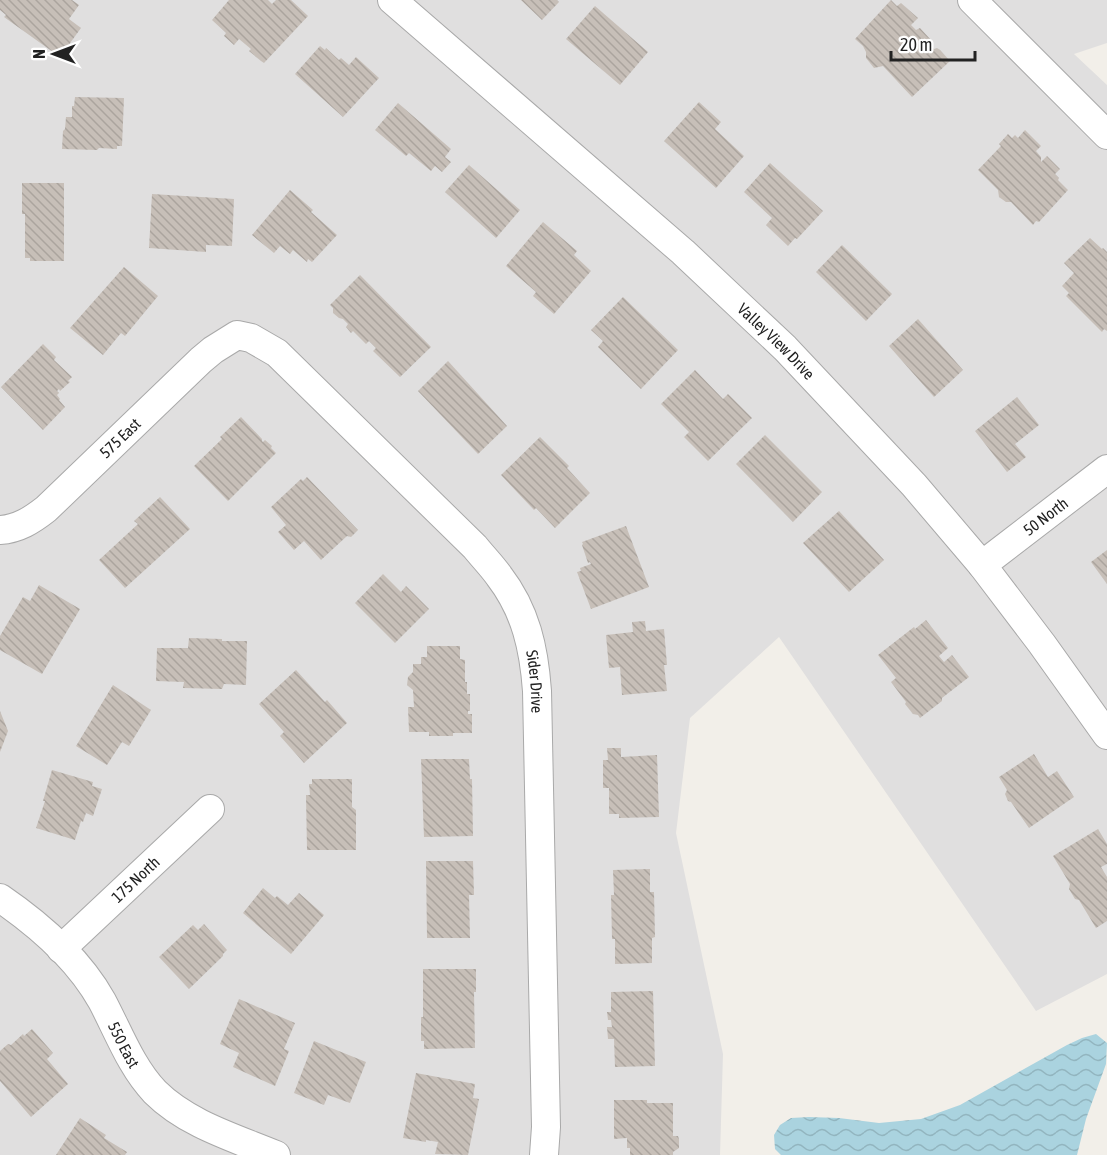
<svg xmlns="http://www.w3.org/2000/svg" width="1107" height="1155" font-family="'Asap Condensed',sans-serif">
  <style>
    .residential { fill: #e0dfdf }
    .water { fill: url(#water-waves) }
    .building { fill: url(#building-back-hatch) }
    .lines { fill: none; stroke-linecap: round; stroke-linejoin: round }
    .minor-casing { stroke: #a9a9a9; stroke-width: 30 }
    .minor { stroke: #fff; stroke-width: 28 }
    .labels { text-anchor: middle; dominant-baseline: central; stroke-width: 6; stroke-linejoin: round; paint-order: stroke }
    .street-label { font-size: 16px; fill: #222; stroke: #fff }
  </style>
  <defs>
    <pattern id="water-waves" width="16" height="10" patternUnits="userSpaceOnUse" patternTransform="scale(1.5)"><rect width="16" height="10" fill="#aad3df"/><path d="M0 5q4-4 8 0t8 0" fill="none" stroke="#92b5bf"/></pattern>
    <pattern id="building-back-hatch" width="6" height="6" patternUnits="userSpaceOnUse" patternTransform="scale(1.5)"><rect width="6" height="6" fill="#c7bfb8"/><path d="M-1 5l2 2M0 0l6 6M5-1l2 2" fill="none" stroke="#aba49e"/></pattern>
  </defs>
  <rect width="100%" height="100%" fill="#f2efe9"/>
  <path class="residential" d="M 0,0 L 1107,0 L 1107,43 L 1074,54 L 1107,85 L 1107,974 L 1036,1011 L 779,637 L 690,718 L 676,833 L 723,1054 L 720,1155 L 0,1155 Z"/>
  <path class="water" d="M 1096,1034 L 1107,1043 L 1106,1064 L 1086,1119 L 1077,1155 L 781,1155 L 775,1149 L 774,1135 L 780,1125 L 791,1118 L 809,1117 L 839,1118 L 879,1123 L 921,1119 L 960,1105 L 1067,1045 L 1082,1038 Z"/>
  <g class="building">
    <path d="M 0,0 L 72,0 L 79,5 L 69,19 L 81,28 L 60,57 L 4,17 L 6,15 L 0,10 Z"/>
    <path d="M 229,0 L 268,0 L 272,4 L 276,0 L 291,0 L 308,16 L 264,63 L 261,61 L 249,51 L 251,49 L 239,39 L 234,45 L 224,36 L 226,33 L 212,20 Z"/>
    <path d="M 521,0 L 557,0 L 559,2 L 542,20 Z"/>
    <path d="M 891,0 L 897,6 L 901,3 L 918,18 L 911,25 L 916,30 L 920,28 L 931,40 L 929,44 L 934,49 L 937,48 L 940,50 L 950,61 L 912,97 L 883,66 L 874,68 L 866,58 L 866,52 L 863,46 L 855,39 Z"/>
    <path d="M 595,6 L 648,52 L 620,85 L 566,39 Z"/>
    <path d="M 320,46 L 325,50 L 326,48 L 339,60 L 341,58 L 349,65 L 356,57 L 379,78 L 343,117 L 295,74 Z"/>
    <path d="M 75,97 L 124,98 L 122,146 L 117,146 L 117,149 L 99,148 L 97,150 L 62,149 L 63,131 L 65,129 L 66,117 L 72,117 L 72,106 L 74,106 Z"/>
    <path d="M 699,102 L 721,122 L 715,129 L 744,156 L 716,188 L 664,141 Z"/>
    <path d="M 398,103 L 451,149 L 445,157 L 451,162 L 442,172 L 435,166 L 431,171 L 409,153 L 406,156 L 375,130 Z"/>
    <path d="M 1025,130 L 1041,146 L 1036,151 L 1041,157 L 1041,162 L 1047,156 L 1060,169 L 1055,174 L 1059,178 L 1058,180 L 1068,190 L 1039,222 L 1036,221 L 1033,225 L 1011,202 L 1006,202 L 999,197 L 998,190 L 978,170 L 1001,146 L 999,144 L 1008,134 L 1012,138 L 1015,135 L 1018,138 Z"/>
    <path d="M 770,163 L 823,211 L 797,239 L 795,238 L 788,246 L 766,225 L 772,218 L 744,192 Z"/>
    <path d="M 469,165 L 520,210 L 496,238 L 445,192 Z"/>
    <path d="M 22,183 L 64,183 L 64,261 L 30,261 L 30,258 L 25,258 L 25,214 L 22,214 Z"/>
    <path d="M 290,190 L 313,210 L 311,212 L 337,235 L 312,262 L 308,259 L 307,262 L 293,250 L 290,254 L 280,246 L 274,253 L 252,235 Z"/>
    <path d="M 152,194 L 234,199 L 232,246 L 206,245 L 206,252 L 149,248 Z"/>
    <path d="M 543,222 L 577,251 L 574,255 L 591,271 L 554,314 L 533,296 L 536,292 L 506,266 Z"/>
    <path d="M 1090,238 L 1102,249 L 1103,248 L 1107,252 L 1107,331 L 1104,329 L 1102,332 L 1066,296 L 1069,293 L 1062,286 L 1074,273 L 1064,263 Z"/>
    <path d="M 842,245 L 892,294 L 866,321 L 816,272 Z"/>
    <path d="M 124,267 L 158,296 L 125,336 L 121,333 L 103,355 L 70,328 Z"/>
    <path d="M 360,275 L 431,347 L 400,377 L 373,351 L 376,348 L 369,341 L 366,344 L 353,331 L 351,333 L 346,327 L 348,324 L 343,319 L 339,318 L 333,313 L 333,308 L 330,305 Z"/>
    <path d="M 623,297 L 678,350 L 641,389 L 598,347 L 603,341 L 591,330 Z"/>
    <path d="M 918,319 L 963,370 L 934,397 L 889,346 Z"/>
    <path d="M 43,344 L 56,357 L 54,360 L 72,377 L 68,381 L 70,382 L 60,391 L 59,389 L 57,391 L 59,393 L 57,395 L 60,399 L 59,400 L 65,407 L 43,430 L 1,387 Z"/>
    <path d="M 448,361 L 507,426 L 478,454 L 418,391 Z"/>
    <path d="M 695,370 L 723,399 L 728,394 L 752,418 L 708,461 L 684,437 L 689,432 L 661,404 Z"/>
    <path d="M 1017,397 L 1039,425 L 1015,444 L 1026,457 L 1007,472 L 975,431 Z"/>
    <path d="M 241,417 L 262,439 L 262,441 L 263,442 L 265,440 L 272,446 L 271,448 L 276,453 L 228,501 L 194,466 L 222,439 L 220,437 Z"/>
    <path d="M 765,435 L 822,492 L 793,522 L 736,464 Z"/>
    <path d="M 540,437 L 569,466 L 567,468 L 590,493 L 555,528 L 536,508 L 534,510 L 501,475 Z"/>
    <path d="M 307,477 L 358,530 L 351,537 L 347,536 L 321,560 L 304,541 L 294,550 L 278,532 L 286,525 L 271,507 L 301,479 L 303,481 Z"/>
    <path d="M 160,497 L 190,529 L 125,588 L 99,560 L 138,524 L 134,521 Z"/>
    <path d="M 839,511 L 884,560 L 849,592 L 803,543 Z"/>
    <path d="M 626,526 L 649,587 L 591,609 L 577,572 L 581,571 L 580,568 L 591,564 L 590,562 L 588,563 L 582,545 L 583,544 L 582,542 Z"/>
    <path d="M 1107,550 L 1107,584 L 1091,562 Z"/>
    <path d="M 383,574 L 401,592 L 406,586 L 429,609 L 395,643 L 355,603 Z"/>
    <path d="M 39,585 L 80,609 L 42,674 L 0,650 L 0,636 L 23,597 L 30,601 Z"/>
    <path d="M 926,620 L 948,648 L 939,656 L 944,662 L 952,655 L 969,677 L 942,698 L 942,701 L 920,718 L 918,715 L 913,714 L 905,704 L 906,702 L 891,682 L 896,678 L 878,655 L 914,627 L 915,629 Z"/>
    <path d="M 645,621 L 646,631 L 664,629 L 667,665 L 664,665 L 667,691 L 622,695 L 620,667 L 609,668 L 606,635 L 633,632 L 632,622 Z"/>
    <path d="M 189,638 L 222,639 L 222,641 L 247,641 L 246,685 L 224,684 L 222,689 L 183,688 L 184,682 L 156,681 L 157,648 L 188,648 Z"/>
    <path d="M 427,646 L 460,646 L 460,659 L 465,660 L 465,682 L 467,682 L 467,694 L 470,694 L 470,711 L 468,711 L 468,714 L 472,714 L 472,733 L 453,733 L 453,736 L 429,736 L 429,732 L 409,732 L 408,707 L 414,707 L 413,690 L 407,685 L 408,677 L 413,672 L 413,664 L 421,664 L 421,657 L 427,657 Z"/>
    <path d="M 296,670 L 325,702 L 327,700 L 347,723 L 304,763 L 280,736 L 284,732 L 259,704 Z"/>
    <path d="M 113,685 L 151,710 L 129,746 L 122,742 L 107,765 L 76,746 Z"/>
    <path d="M 0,711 L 8,731 L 0,752 Z"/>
    <path d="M 607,748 L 621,748 L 621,757 L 657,755 L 659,817 L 619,818 L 619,814 L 609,814 L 609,788 L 603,788 L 603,760 L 608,760 Z"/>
    <path d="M 1034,754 L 1048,777 L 1057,771 L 1074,797 L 1029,828 L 1011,802 L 1008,801 L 1005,794 L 1007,790 L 999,777 Z"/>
    <path d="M 421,759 L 469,759 L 470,779 L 472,779 L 473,836 L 424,837 Z"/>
    <path d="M 52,770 L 93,782 L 92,786 L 102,789 L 93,816 L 86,813 L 83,822 L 81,821 L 75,840 L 36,828 L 45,801 L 43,801 Z"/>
    <path d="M 312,779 L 352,779 L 352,807 L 356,810 L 356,850 L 307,850 L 306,795 L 310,795 L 309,784 L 312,784 Z"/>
    <path d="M 1098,829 L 1107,844 L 1107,864 L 1101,867 L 1107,877 L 1107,921 L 1096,928 L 1079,900 L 1075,899 L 1069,889 L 1070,884 L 1053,856 Z"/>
    <path d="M 426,861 L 473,861 L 474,895 L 469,895 L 470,938 L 427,938 Z"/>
    <path d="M 650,869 L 650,892 L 654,892 L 655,937 L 652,938 L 652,963 L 615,964 L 615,939 L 612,939 L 611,895 L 614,895 L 613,870 Z"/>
    <path d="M 263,888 L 275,898 L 277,896 L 288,905 L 299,893 L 324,915 L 291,954 L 243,913 Z"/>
    <path d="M 204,924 L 227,950 L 223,954 L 223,956 L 189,989 L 159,957 L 193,925 L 198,930 Z"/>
    <path d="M 423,969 L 476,969 L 476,992 L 474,992 L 475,1048 L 424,1049 L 424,1041 L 421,1041 L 421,1017 L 423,1017 Z"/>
    <path d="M 653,991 L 655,1066 L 615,1067 L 614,1039 L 608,1039 L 607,1027 L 612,1027 L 611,1020 L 608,1020 L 607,1012 L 611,1012 L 611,992 Z"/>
    <path d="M 239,999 L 295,1023 L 284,1049 L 289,1051 L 275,1086 L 233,1067 L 239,1053 L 220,1044 Z"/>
    <path d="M 32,1029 L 53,1053 L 47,1059 L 68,1084 L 31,1117 L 0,1081 L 0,1051 L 8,1044 L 11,1045 L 23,1034 L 24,1036 Z"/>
    <path d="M 314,1041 L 366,1062 L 350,1103 L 328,1095 L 324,1105 L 294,1093 Z"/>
    <path d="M 416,1073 L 475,1084 L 473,1098 L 479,1099 L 468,1155 L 435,1154 L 438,1142 L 426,1140 L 426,1142 L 403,1138 Z"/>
    <path d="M 614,1100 L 647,1100 L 647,1103 L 673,1103 L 673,1136 L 678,1136 L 679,1139 L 679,1148 L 673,1152 L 673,1155 L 630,1155 L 630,1148 L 627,1148 L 627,1138 L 614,1139 Z"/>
    <path d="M 80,1118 L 106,1135 L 104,1138 L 127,1152 L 125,1155 L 56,1155 Z"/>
  </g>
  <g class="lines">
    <g class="minor-casing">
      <g id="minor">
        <path id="s1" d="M 392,0 L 683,252 L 785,348 L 914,485 L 982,565 L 1042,644 L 1107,735"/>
        <path d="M 972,0 L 1107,135"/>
        <path id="s2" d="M 0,530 C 18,529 32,520 46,509 L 201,360 L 213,350 L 237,335 L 251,338 L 277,353 L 475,547 C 483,557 492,566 499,576 C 526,611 534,649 537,691 L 546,1127 L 544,1155"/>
        <path id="s3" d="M 982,565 L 1107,469"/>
        <path id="s4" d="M 0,898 C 38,924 79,960 102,1001 C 118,1031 131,1067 155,1092 C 187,1124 235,1138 276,1155"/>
        <path id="s5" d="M 61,949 L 210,809"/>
      </g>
    </g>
    <use href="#minor" class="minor"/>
  </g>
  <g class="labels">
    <g class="street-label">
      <text stroke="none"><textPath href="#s1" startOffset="514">Valley View Drive</textPath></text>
      <text stroke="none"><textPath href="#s2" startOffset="154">575 East</textPath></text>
      <text stroke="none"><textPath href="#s3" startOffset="80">50 North</textPath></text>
      <text stroke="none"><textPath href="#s2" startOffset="783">Sider Drive</textPath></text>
      <text stroke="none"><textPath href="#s5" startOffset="102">175 North</textPath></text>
      <text stroke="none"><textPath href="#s4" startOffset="195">550 East</textPath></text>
    </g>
  </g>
  <g transform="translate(54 54) rotate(270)" stroke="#ffffff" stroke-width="4.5" paint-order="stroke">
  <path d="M0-4.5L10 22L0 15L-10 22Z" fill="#222222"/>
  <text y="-9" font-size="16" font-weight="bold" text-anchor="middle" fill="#222222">N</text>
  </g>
  <path d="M891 51v9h84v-9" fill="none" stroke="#222222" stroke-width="3"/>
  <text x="900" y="51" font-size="18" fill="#222222" stroke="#ffffff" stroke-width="4.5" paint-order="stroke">20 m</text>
</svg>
